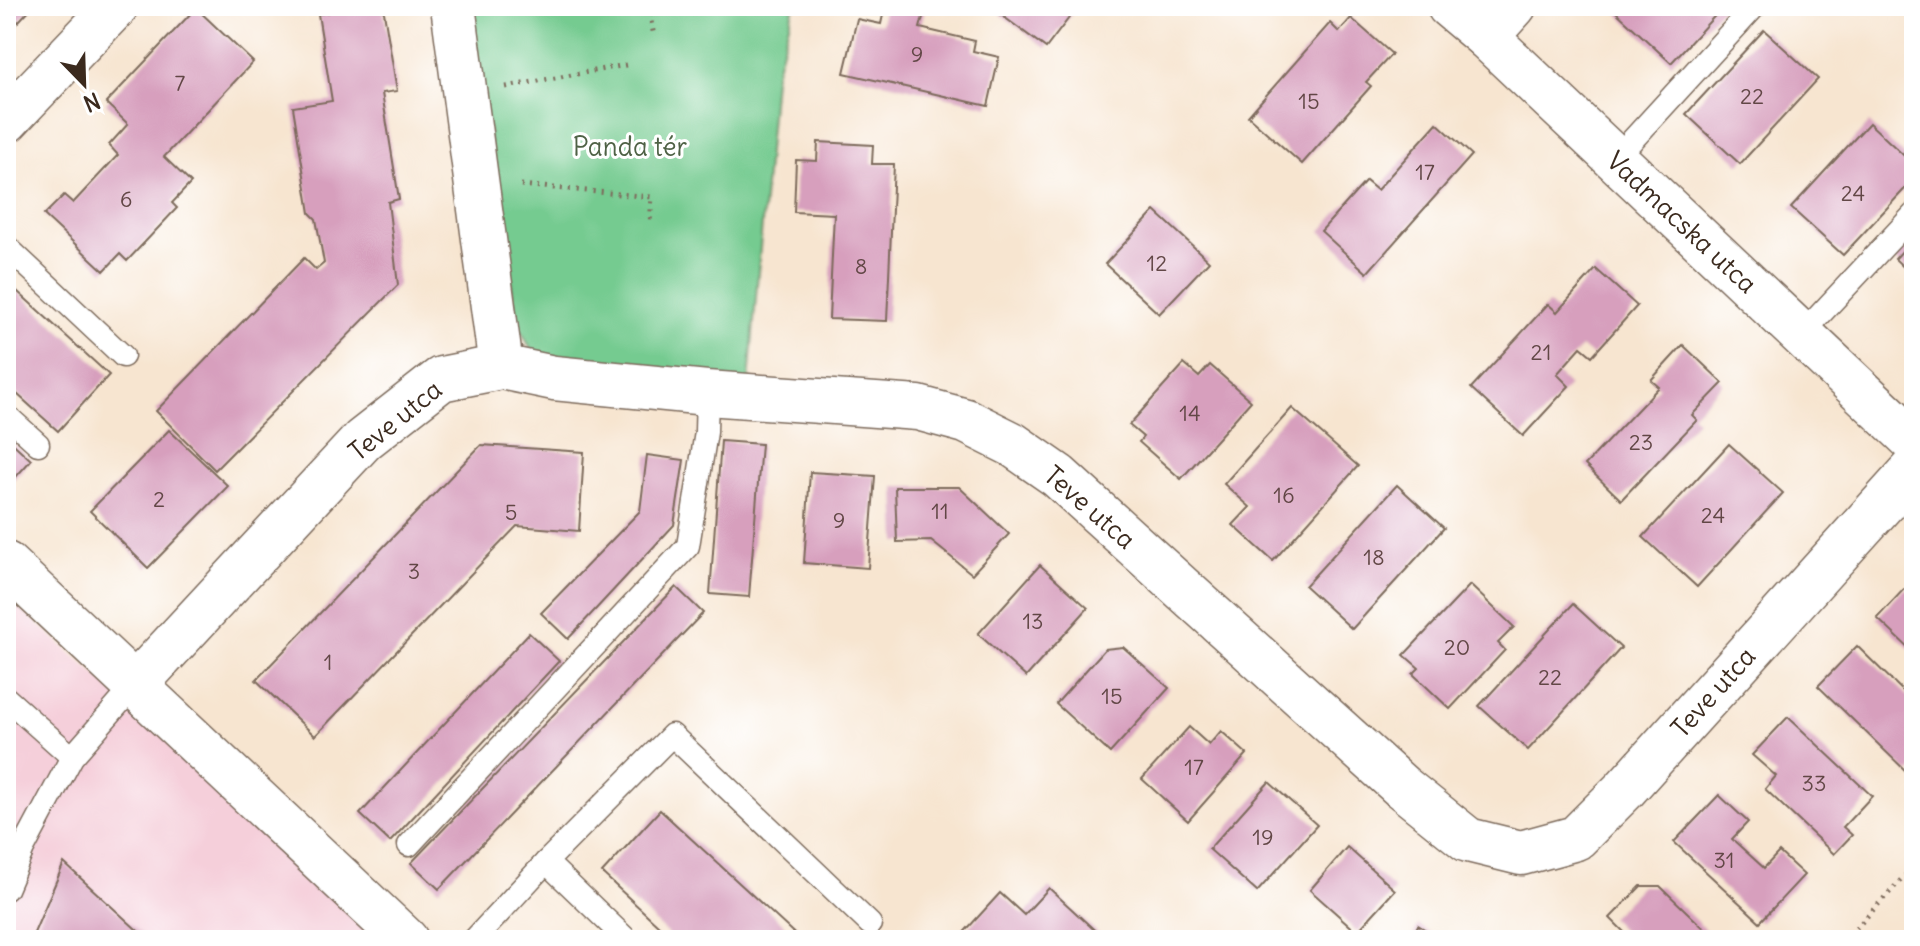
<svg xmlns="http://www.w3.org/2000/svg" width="1920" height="946" font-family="Delius,sans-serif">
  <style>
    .built { fill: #f5cfda }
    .green { fill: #75cb90; stroke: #587a57; stroke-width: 2 }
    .building { fill: #d79fbd }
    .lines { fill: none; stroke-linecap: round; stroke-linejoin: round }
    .service-casing { stroke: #7d6b5c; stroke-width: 25 }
    .minor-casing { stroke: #7d6b5c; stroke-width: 47 }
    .path { stroke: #7d6b5c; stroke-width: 5; stroke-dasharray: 2 6; stroke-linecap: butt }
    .service { stroke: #fff; stroke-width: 22 }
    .minor { stroke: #fff; stroke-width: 44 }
    .labels { text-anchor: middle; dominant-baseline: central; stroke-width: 6; stroke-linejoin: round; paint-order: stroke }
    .number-label { font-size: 22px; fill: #624746 }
    .park-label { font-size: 26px; fill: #4f6246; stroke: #fff }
    .street-label { font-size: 26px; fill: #3b2a1e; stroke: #fff }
  </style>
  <rect width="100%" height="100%" fill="#fff"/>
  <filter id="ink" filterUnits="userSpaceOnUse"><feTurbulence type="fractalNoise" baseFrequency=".0125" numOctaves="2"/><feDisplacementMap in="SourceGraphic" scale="16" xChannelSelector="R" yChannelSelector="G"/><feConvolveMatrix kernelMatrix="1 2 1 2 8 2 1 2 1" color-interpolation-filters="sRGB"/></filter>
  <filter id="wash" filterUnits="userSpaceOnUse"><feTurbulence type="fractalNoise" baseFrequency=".006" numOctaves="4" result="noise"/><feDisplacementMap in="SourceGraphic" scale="32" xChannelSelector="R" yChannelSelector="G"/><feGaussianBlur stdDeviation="1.8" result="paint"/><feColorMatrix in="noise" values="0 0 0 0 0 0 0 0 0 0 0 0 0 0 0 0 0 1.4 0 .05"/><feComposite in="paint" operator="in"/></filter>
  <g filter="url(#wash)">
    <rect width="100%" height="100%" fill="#f7e5d0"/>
    <path class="built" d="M 6,596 L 398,940 L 6,940 Z"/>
    <path class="green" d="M 469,6 L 794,6 L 774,78 L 749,382 L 551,364 L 532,351 L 518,325 Z"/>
    <g id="blocks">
      <g class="building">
        <path d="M 6,6 L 33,6 L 6,35 Z"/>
        <path d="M 367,6 L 383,6 L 397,91 L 382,93 L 399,199 L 388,202 L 398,285 L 215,470 L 156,411 L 304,258 L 316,270 L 324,263 L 316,219 L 310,213 L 293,107 L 332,101 L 318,14 Z"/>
        <path d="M 885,6 L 926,6 L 920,28 L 975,41 L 973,51 L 999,57 L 988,106 L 844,73 L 857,19 L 881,24 Z"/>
        <path d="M 989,6 L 1078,6 L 1046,48 Z"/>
        <path d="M 1620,6 L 1724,6 L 1671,63 L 1615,11 Z"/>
        <path d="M 196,8 L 253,62 L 164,157 L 191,183 L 172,203 L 177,208 L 127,261 L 120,254 L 104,271 L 44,215 L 64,195 L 73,203 L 118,155 L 109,145 L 128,124 L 106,103 Z"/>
        <path d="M 1351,18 L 1392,54 L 1366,82 L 1371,86 L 1302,164 L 1248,116 L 1330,23 L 1339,32 Z"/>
        <path d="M 1764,30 L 1818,79 L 1740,164 L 1686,114 Z"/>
        <path d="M 1437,123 L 1472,155 L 1367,273 L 1321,231 L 1366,181 L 1377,190 Z"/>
        <path d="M 1869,123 L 1914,165 L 1914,179 L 1843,255 L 1791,208 Z"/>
        <path d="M 818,142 L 873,145 L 872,164 L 894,164 L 887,321 L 829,319 L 834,214 L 794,212 L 796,160 L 817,161 Z"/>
        <path d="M 1155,211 L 1209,261 L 1159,314 L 1105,264 Z"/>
        <path d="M 1914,238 L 1914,277 L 1895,259 Z"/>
        <path d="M 1596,269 L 1637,306 L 1592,356 L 1581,347 L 1557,374 L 1569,386 L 1523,436 L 1471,388 L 1548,304 L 1557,312 Z"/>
        <path d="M 6,281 L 109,375 L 58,431 L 6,384 Z"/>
        <path d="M 1683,345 L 1723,383 L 1692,415 L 1697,420 L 1621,500 L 1585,465 L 1659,387 L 1651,380 Z"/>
        <path d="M 1184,364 L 1199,377 L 1210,365 L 1251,401 L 1181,479 L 1139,442 L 1143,437 L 1129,425 Z"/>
        <path d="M 1292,408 L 1358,466 L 1273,561 L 1233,525 L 1250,507 L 1224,484 Z"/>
        <path d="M 169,430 L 228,486 L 148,568 L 90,511 Z"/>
        <path d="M 6,437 L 31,460 L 6,488 Z"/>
        <path d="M 721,441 L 761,444 L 749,597 L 710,594 Z"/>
        <path d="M 1729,444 L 1783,493 L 1697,587 L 1643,537 Z"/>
        <path d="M 481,445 L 584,452 L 579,531 L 517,526 L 315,736 L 256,680 Z"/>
        <path d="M 647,455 L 684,460 L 674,525 L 568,639 L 541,613 L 640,511 Z"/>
        <path d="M 810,472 L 875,476 L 868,568 L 804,563 Z"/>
        <path d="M 1397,485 L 1444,528 L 1352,629 L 1305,586 Z"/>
        <path d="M 895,487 L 959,487 L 1009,534 L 972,574 L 931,541 L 897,542 Z"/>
        <path d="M 1040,565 L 1088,608 L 1026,677 L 978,634 Z"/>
        <path d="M 1470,585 L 1514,627 L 1498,643 L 1505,650 L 1450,709 L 1413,674 L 1419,668 L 1404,655 Z"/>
        <path d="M 676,587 L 703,613 L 439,889 L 411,863 Z"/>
        <path d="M 1904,589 L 1914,591 L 1914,653 L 1877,618 Z"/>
        <path d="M 1573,604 L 1621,648 L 1528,750 L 1479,706 Z"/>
        <path d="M 529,633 L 559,661 L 390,842 L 360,814 Z"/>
        <path d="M 1857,646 L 1914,702 L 1914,769 L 1909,774 L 1818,686 Z"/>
        <path d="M 1123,647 L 1169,688 L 1110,753 L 1056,704 L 1105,649 Z"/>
        <path d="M 1788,717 L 1872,796 L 1843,827 L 1852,835 L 1834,854 L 1765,789 L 1776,776 L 1752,755 Z"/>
        <path d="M 1189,727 L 1209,745 L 1221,731 L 1247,754 L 1188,821 L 1142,779 Z"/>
        <path d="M 1269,782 L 1317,825 L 1257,892 L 1209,849 Z"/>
        <path d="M 1719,795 L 1748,822 L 1732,839 L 1764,868 L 1779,852 L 1804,875 L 1760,922 L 1674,842 Z"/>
        <path d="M 660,810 L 801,940 L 674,940 L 602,873 Z"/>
        <path d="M 1347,847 L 1395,890 L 1357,932 L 1310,890 Z"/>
        <path d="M 64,863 L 148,940 L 31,940 Z"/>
        <path d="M 1641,886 L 1660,886 L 1716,940 L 1632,940 L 1610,918 Z"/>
        <path d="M 1049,888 L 1102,937 L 1099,940 L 957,940 L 1000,893 L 1024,915 Z"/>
        <path d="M 1418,925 L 1442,940 L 1411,940 Z"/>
      </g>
    </g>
  </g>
  <g filter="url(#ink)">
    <use href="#blocks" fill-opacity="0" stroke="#7d6b5c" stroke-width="2"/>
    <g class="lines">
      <g class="service-casing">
        <g id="service">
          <path d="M 1615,159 L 1755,6"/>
          <path d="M 6,246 L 123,356"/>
          <path d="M 1801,335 L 1914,214"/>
          <path d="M 6,415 L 38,444"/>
          <path d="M 6,698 L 72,757"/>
          <path d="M 409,845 L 688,546 L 706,432 L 707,393"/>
          <path d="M 6,889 L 23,849 L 72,757 L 135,685"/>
          <path d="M 474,940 L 546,862"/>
          <path d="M 627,940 L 546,862 L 672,735 L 870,924"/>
        </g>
      </g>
      <g class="minor-casing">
        <g id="minor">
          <path d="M 453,6 L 501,367"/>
          <path d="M 1449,6 L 1486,37 L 1914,441"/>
          <path d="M 1486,37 L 1514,6"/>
          <path d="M 6,121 L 116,6"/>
          <path d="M 6,564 L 406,940"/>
          <path d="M 135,685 L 363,440 L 441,379 L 501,367 L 554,378 L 707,393 L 918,408 L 966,421 L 1012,444 L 1058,476 L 1402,787 L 1468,840 L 1521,853 L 1576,838 L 1625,789 L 1914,469"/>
        </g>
      </g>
      <g class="path">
        <path d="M 648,6 L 654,36"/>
        <path d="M 506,87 L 626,65"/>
        <path d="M 521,185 L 652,197 L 650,223"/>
        <path d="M 1845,940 L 1914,866"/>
      </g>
      <use href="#service" class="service"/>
      <use href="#minor" class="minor"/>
    </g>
  </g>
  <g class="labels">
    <g class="number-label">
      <text x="917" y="54">9</text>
      <text x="180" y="83">7</text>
      <text x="1752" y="96">22</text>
      <text x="1309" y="101">15</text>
      <text x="1425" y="172">17</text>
      <text x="1853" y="193">24</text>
      <text x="126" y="199">6</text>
      <text x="1157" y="263">12</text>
      <text x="861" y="266">8</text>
      <text x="1541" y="352">21</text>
      <text x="1190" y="413">14</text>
      <text x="1641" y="442">23</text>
      <text x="1284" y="495">16</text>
      <text x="159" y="499">2</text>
      <text x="940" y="511">11</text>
      <text x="511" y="512">5</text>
      <text x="1713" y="515">24</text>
      <text x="839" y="520">9</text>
      <text x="1374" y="557">18</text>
      <text x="414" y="571">3</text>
      <text x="1033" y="621">13</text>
      <text x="1457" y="647">20</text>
      <text x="328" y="662">1</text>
      <text x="1550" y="677">22</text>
      <text x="1112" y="696">15</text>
      <text x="1194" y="767">17</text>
      <text x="1814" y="783">33</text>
      <text x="1263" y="837">19</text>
      <text x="1724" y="860">31</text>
    </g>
    <g class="park-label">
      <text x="630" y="146">Panda tér</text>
    </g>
    <g class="street-label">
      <text transform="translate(1682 222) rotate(43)">Vadmacska utca</text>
      <text transform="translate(395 420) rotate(-39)">Teve utca</text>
      <text transform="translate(1090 507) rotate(41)">Teve utca</text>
      <text transform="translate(1713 692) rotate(-48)">Teve utca</text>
    </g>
  </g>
  <rect width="1920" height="946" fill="none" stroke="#fff" stroke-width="32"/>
  <g transform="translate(84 84) rotate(157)" stroke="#ffffff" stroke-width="6" paint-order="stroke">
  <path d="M0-6L14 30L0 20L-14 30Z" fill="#3b2a1e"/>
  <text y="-12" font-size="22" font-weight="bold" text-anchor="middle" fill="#3b2a1e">N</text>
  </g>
</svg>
